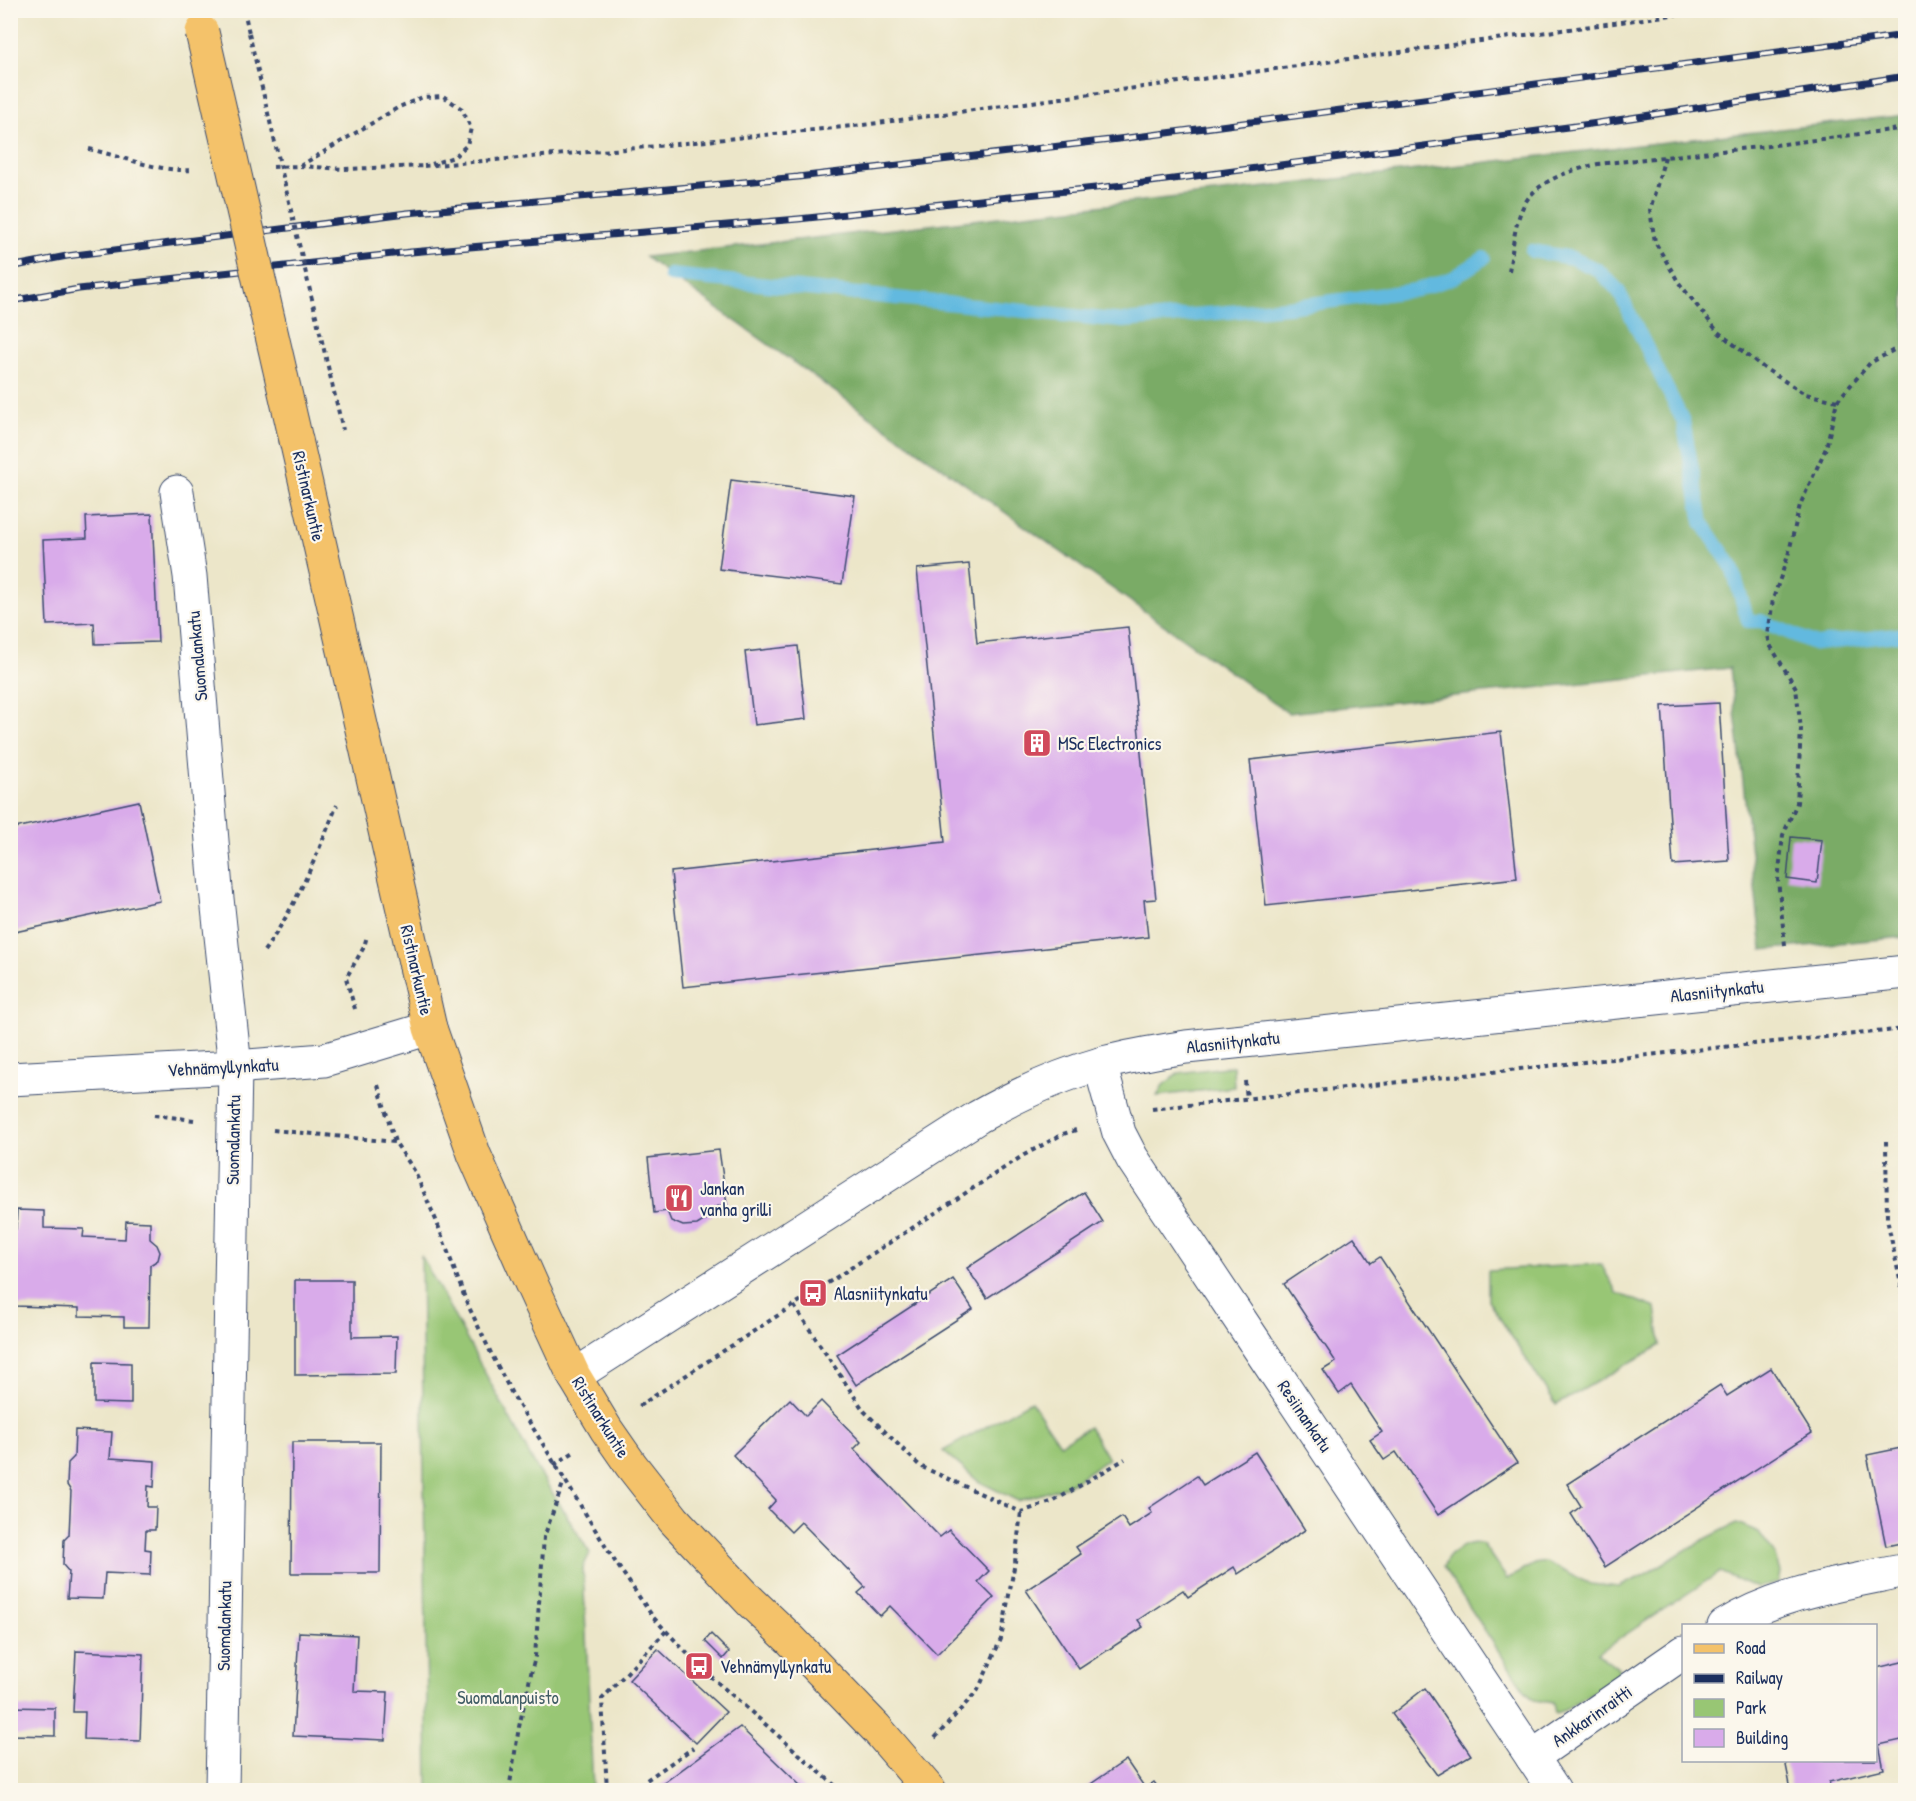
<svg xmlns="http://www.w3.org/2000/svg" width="1916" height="1801" font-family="'Patrick Hand',sans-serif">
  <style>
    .green { fill: #98c674; stroke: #5a7a69; stroke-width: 1.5 }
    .forest { fill: #7aab66; stroke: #4a6d62; stroke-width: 1.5 }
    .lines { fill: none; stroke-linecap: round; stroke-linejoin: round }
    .stream { stroke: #62b9df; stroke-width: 14 }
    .building { fill: #d9abea }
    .minor-casing { stroke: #3a4a6e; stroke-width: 35 }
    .major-casing { stroke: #3a4a6e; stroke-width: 35 }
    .path { stroke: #3a4a6e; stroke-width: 4; stroke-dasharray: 4.5 4.5; stroke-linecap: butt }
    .minor { stroke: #fff; stroke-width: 33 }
    .major { stroke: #f4c26a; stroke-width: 33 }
    .rail-casing { stroke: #1b2f5e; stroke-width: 7 }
    .rail { stroke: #fbf7ec; stroke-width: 4.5; stroke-dasharray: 14; stroke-linecap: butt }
    .major-bridge-casing { stroke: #3a4a6e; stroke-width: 35; stroke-linecap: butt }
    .path-bridge { stroke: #3a4a6e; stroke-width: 4; stroke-dasharray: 4.5 4.5; stroke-linecap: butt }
    .major-bridge { stroke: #f4c26a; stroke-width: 33 }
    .labels { text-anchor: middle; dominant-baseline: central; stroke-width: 4.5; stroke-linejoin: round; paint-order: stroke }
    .street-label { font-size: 18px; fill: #1b2f5e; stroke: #fbf7ec }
    .poi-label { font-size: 18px; fill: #1b2f5e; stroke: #fbf7ec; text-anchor: start }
    .park-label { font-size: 18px; fill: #405c65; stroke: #fbf7ec }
  </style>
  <rect width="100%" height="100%" fill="#fbf7ec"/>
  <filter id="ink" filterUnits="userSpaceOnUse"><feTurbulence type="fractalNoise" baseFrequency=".0167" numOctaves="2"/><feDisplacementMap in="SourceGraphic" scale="12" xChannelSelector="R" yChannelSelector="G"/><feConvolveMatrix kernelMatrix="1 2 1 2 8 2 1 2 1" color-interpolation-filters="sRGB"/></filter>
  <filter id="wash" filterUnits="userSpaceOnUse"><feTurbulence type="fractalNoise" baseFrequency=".008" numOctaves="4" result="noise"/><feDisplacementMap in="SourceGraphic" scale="24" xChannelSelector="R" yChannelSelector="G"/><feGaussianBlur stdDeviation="1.35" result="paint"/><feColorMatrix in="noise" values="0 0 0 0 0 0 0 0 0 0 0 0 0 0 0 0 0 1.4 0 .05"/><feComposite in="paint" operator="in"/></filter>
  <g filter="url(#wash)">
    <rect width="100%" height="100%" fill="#ece6c9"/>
    <g class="green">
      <path d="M 1233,1066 L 1234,1087 L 1157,1096 L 1163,1085 L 1179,1073 Z"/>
      <path d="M 421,1255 L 535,1465 L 590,1553 L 583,1567 L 593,1790 L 428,1790 Z"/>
      <path d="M 1601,1264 L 1617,1293 L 1656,1308 L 1661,1345 L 1556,1405 L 1488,1300 L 1488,1270 Z"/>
      <path d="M 1031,1401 L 1060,1444 L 1089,1427 L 1108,1459 L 1067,1486 L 1018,1501 L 978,1481 L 943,1451 Z"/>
      <path d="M 1737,1523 L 1759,1532 L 1774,1553 L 1780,1572 L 1778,1583 L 1757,1588 L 1720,1572 L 1598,1653 L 1618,1668 L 1619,1675 L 1565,1710 L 1555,1713 L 1553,1703 L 1534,1700 L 1523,1688 L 1443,1567 C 1449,1552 1467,1540 1483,1544 L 1507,1579 L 1534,1564 L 1546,1562 L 1590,1584 L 1619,1587 L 1644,1575 L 1701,1541 Z"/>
    </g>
    <path class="forest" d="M 1905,115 L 1905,937 L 1762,950 L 1730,668 L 1288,713 L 645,257 Z"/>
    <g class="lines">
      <g class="stream">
        <path d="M 1532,251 L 1572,258 L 1598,270 L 1618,290 L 1683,421 L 1702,522 L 1732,567 L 1748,621 L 1761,621 L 1816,644 L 1906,634"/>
        <path d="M 670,275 L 1123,321 L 1288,307 L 1416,290 L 1453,278 L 1484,258"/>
      </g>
    </g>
    <g id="blocks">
      <g class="building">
        <path d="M 731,480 L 855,496 L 842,584 L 719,569 Z"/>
        <path d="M 152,514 L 158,642 L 95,644 L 94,623 L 47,625 L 43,540 L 87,538 L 86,517 Z"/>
        <path d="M 969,564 L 977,643 L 1128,627 L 1156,899 L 1144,900 L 1148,937 L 683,987 L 671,872 L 945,842 L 917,569 Z"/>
        <path d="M 798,646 L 806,719 L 754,725 L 745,652 Z"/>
        <path d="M 1719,703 L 1729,861 L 1673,865 L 1662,706 Z"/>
        <path d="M 1501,732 L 1517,878 L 1266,906 L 1250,760 Z"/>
        <path d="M 139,801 L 160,901 L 10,933 L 10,829 Z"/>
        <path d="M 1791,837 L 1822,840 L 1817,883 L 1787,879 Z"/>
        <path d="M 719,1150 L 727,1205 L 715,1207 L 712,1216 L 697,1225 L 683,1226 L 671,1221 L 667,1211 L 654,1213 L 648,1158 Z"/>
        <path d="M 1084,1192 L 1103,1222 L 987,1298 L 967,1268 Z"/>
        <path d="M 17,1210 L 44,1211 L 44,1228 L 84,1229 L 83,1237 L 125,1239 L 126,1221 L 150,1222 L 150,1239 L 157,1245 L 160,1252 L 158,1260 L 150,1265 L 149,1327 L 124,1327 L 124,1317 L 79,1316 L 79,1308 L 14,1306 L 15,1250 L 10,1246 L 10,1233 L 16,1229 Z"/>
        <path d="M 1354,1237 L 1371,1263 L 1380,1257 L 1517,1463 L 1438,1515 L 1396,1452 L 1384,1460 L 1370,1440 L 1382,1432 L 1351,1385 L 1339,1394 L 1323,1370 L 1336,1362 L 1284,1284 Z"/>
        <path d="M 953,1279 L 973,1309 L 856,1385 L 837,1355 Z"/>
        <path d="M 295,1280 L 352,1280 L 352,1337 L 397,1336 L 396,1374 L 295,1375 Z"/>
        <path d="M 94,1362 L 131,1363 L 131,1404 L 94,1403 Z"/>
        <path d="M 1771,1368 L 1812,1433 L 1605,1567 L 1571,1514 L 1581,1506 L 1567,1484 L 1720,1385 L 1727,1396 Z"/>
        <path d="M 790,1399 L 806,1416 L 821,1401 L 861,1442 L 854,1449 L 940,1537 L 949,1530 L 989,1571 L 978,1582 L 994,1598 L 937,1654 L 890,1606 L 880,1616 L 858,1593 L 865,1587 L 801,1522 L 791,1532 L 768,1509 L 776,1500 L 733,1455 Z"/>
        <path d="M 75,1430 L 112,1432 L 110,1458 L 155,1461 L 154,1487 L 148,1486 L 147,1507 L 156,1507 L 155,1530 L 146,1530 L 145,1549 L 151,1550 L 150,1575 L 105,1573 L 103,1599 L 67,1598 L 69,1572 L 63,1565 L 64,1540 L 69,1535 L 71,1491 L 67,1485 L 68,1463 L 74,1457 Z"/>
        <path d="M 292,1442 L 381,1442 L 380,1573 L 291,1573 Z"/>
        <path d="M 1906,1447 L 1906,1542 L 1886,1546 L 1867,1455 Z"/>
        <path d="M 1255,1452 L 1305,1530 L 1238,1574 L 1234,1567 L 1188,1597 L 1183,1590 L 1138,1620 L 1143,1627 L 1079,1669 L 1026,1590 L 1081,1554 L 1076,1547 L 1122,1517 L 1129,1528 L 1152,1513 L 1149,1508 L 1197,1476 L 1203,1485 Z"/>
        <path d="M 299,1632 L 357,1635 L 354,1691 L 388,1692 L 385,1740 L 293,1736 Z"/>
        <path d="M 711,1634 L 729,1652 L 723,1659 L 705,1641 Z"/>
        <path d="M 658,1649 L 726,1712 L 696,1743 L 629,1680 Z"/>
        <path d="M 76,1651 L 143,1654 L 140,1741 L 84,1739 L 85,1712 L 73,1712 Z"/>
        <path d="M 1906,1661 L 1906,1739 L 1879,1745 L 1884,1769 L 1829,1782 L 1831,1790 L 1791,1790 L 1785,1760 L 1876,1760 L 1876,1668 Z"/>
        <path d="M 1425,1688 L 1471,1755 L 1437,1775 L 1392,1714 Z"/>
        <path d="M 10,1707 L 55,1708 L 55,1736 L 10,1735 Z"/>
        <path d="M 740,1727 L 805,1790 L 654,1790 Z"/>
        <path d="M 1126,1760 L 1145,1788 L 1154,1782 L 1160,1790 L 1082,1790 Z"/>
      </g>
    </g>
  </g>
  <g filter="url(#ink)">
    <use href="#blocks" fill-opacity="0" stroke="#3a4a6e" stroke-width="1.5"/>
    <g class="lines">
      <g class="minor-casing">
        <g id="minor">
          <path d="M 177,492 L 190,576 L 216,889 L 235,1067 L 222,1790"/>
          <path d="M 1100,1064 L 1119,1133 L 1132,1158 L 1532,1757"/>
          <path d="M 10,1079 L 235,1067 L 324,1060 L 430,1028"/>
          <path d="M 574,1376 L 978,1117 C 1017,1095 1057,1076 1100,1064 C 1128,1056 1157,1052 1186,1047 L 1906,972"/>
          <path d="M 1724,1626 C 1778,1592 1845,1583 1906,1570"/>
          <path d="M 1554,1790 L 1532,1757 L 1684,1652"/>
        </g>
      </g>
      <g class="major-casing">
        <path id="major" d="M 296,440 L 430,1028 L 474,1154 L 531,1283 L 574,1376 L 606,1429 L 631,1465 L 674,1520 L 750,1601 L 791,1640 L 876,1728 L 929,1790"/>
      </g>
      <g class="path">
        <path d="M 244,10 L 249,33"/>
        <path d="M 89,149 C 124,157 158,172 194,170"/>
        <path d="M 1665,157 L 1650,210 L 1655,242 L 1679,283 L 1718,332 L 1764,368 L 1805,394 L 1837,401"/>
        <path d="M 300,166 L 399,107 L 423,97 L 443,96 L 462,109 L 471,128 L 467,145 L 454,157 L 432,164"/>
        <path d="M 424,166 L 637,148 L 863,125 L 1709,10"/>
        <path d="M 273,167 L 300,166 L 344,169 L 425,166"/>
        <path d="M 1509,271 C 1513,249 1514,222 1525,203 C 1539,179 1573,170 1598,164 L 1768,146 L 1906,128"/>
        <path d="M 1785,945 L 1778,880 L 1783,835 L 1797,803 L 1801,729 L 1796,688 L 1770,645 L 1768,635 L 1773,599 L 1788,556 L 1800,505 L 1826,448 L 1837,401 L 1870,363 L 1894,350 L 1906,346"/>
        <path d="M 264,951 C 297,905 316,857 337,805"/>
        <path d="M 355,1009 L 346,978 L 364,947 L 367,936"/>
        <path d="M 1245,1081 L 1247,1098"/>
        <path d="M 378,1085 L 395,1142 L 414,1170 L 436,1220 L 466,1301 L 491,1353 L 511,1392 L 612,1557 L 653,1617 L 699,1666 L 840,1790"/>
        <path d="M 1152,1109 L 1713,1048 L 1906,1029"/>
        <path d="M 154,1115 L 194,1120"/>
        <path d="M 273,1130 L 395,1142"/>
        <path d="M 1886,1141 L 1887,1219 L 1906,1308"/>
        <path d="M 794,1306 L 864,1411 L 920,1466 L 1021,1512 L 1054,1501 L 1125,1459"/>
        <path d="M 639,1406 L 1024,1155 L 1063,1134 L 1076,1130"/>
        <path d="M 554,1465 L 574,1452"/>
        <path d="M 935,1738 L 978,1690 L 1001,1639 L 1015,1562 L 1021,1512"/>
        <path d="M 509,1790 L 519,1727 L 535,1656 L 544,1537 L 564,1481"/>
        <path d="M 607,1790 L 602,1699 L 666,1631"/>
        <path d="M 632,1790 L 693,1748"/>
        <path d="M 1415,1790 L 1420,1785"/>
      </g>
      <use href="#minor" class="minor"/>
      <use href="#major" class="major"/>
      <g class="rail-casing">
        <g id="rail">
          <path d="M 10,267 L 67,256 L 407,213 L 798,177 L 1152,135 L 1906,35"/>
          <path d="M 10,301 L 79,289 L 411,252 L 798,219 L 1143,183 L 1598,123 L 1906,76"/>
        </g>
      </g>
      <use href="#rail" class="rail"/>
      <g class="major-bridge-casing">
        <path id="major-bridge" d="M 202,32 L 296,440"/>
      </g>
      <path class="path-bridge" d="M 249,33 L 343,430"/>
      <use href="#major-bridge" class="major-bridge"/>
    </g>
  </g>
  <defs>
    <g id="building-square" transform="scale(1.5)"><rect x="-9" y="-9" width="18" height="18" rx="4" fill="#d1495b" stroke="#fbf7ec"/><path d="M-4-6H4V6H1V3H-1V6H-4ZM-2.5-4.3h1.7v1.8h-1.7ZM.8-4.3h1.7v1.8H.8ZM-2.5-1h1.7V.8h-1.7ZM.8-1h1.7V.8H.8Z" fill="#fff"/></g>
    <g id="restaurant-square" transform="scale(1.5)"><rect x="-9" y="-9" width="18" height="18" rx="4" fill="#d1495b" stroke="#fbf7ec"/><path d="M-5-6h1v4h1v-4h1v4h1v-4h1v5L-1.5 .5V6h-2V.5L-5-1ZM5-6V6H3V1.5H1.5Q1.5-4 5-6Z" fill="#fff"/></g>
    <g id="bus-square" transform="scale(1.5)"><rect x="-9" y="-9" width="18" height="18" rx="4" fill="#d1495b" stroke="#fbf7ec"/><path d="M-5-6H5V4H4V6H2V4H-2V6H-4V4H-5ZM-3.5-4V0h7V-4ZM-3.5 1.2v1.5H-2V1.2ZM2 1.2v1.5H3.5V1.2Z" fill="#fff"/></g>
  </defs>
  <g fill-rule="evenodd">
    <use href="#building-square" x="1037" y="743"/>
    <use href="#restaurant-square" x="679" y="1198"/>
    <use href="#bus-square" x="813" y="1293"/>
    <use href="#bus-square" x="699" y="1666"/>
  </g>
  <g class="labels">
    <g class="street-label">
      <text transform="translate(309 496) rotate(77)">Ristinarkuntie</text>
      <text transform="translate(197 656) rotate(-95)">Suomalankatu</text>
      <text transform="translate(417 970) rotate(77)">Ristinarkuntie</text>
      <text transform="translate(1717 991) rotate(-6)">Alasniitynkatu</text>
      <text transform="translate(1233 1042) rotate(-6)">Alasniitynkatu</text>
      <text transform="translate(223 1067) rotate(-3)">Vehnämyllynkatu</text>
      <text transform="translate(233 1140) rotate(-89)">Suomalankatu</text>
      <text transform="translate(1305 1416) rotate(56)">Resiinankatu</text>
      <text transform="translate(601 1417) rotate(58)">Ristinarkuntie</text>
      <text transform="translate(224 1626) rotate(-89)">Suomalankatu</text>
      <text transform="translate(1592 1716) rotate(-35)">Ankkarinraitti</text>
    </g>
    <g class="poi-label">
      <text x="1058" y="743">MSc Electronics</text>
      <text x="700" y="1188">Jankan<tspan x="700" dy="21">vanha grilli</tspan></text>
      <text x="834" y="1293">Alasniitynkatu</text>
      <text x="720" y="1666">Vehnämyllynkatu</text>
    </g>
    <g class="park-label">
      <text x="508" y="1697">Suomalanpuisto</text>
    </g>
  </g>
  <rect width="1916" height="1801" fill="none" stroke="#fbf7ec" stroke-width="36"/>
  <rect x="1682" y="1624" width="195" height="138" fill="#fbf7ec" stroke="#a1a7b3" stroke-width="1.5"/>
  <rect x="1694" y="1644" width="30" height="9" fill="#f4c26a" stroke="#a1a7b3" stroke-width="1.5"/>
  <text x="1736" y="1654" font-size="18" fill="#1b2f5e">Road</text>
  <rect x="1694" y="1674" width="30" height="9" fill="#1b2f5e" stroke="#a1a7b3" stroke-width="1.5"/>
  <text x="1736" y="1684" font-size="18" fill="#1b2f5e">Railway</text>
  <rect x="1694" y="1699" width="30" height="18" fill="#98c674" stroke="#a1a7b3" stroke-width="1.5"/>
  <text x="1736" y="1714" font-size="18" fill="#1b2f5e">Park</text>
  <rect x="1694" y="1729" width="30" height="18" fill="#d9abea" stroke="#a1a7b3" stroke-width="1.5"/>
  <text x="1736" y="1744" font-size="18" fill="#1b2f5e">Building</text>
</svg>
